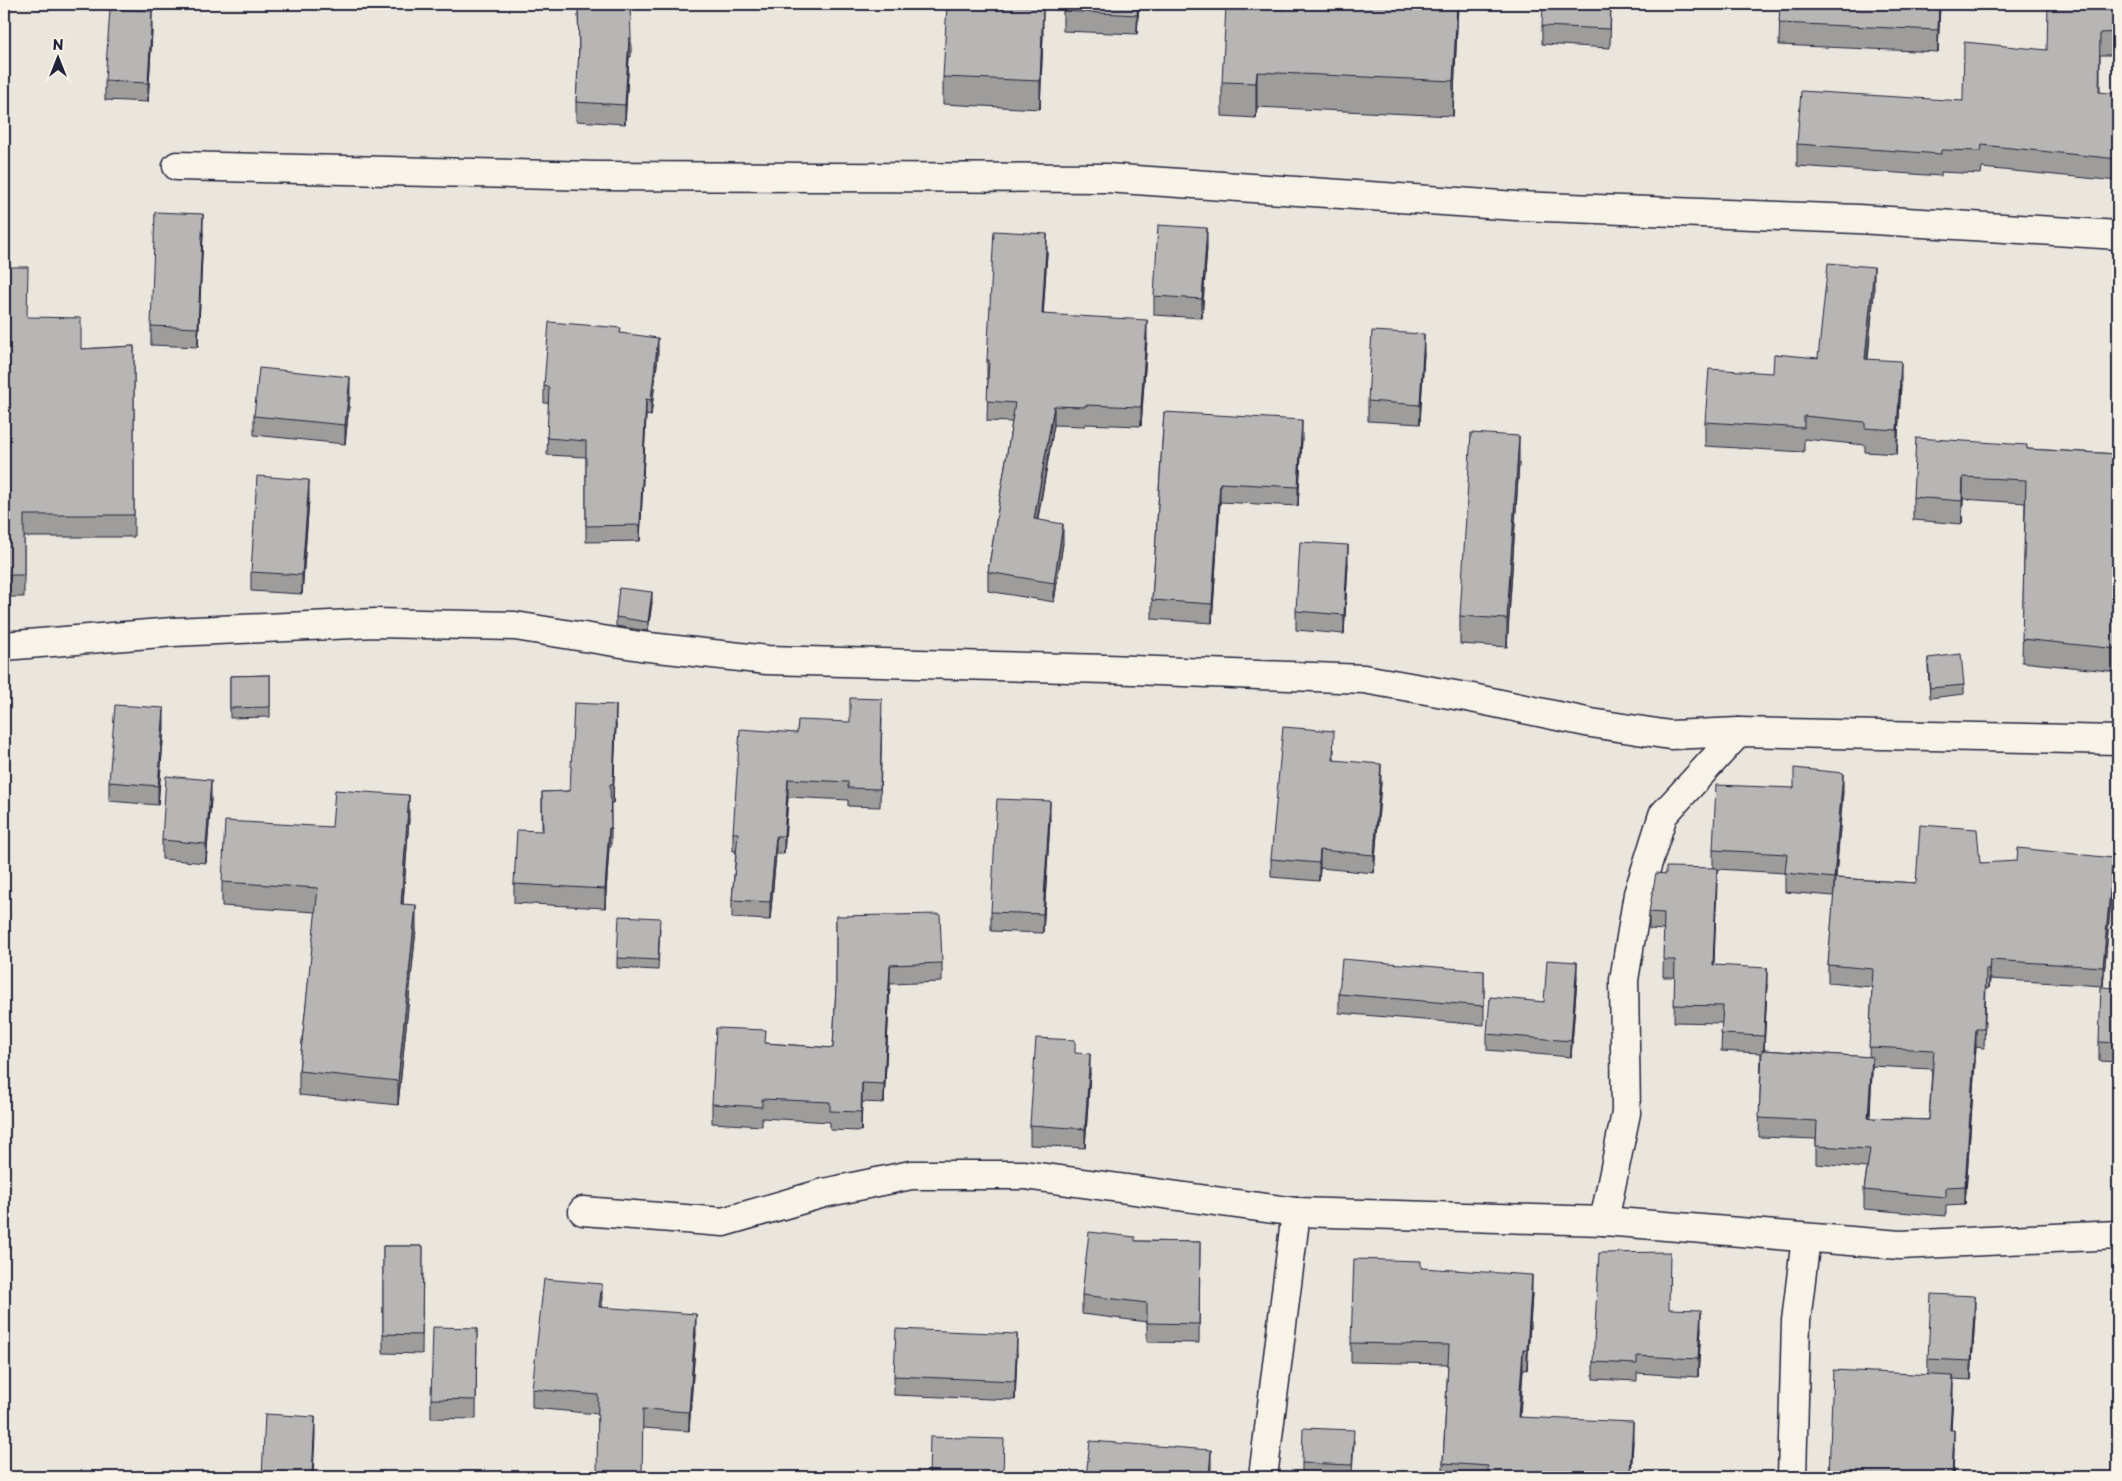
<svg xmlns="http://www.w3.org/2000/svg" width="2122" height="1481" font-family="'Playpen Sans',sans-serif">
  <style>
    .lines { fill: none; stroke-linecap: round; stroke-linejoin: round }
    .minor-casing { stroke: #22223b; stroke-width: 31 }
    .minor { stroke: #f7f3e8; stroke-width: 28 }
    .wall { fill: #9e9d9c; stroke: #22223b; fill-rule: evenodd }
    .shaded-wall { fill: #817f7f; stroke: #22223b }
    .building { fill: #b8b6b5; stroke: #22223b }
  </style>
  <rect width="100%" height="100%" fill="#eae6de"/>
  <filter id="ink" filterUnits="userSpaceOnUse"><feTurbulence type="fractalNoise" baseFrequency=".02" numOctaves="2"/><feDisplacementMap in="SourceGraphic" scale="10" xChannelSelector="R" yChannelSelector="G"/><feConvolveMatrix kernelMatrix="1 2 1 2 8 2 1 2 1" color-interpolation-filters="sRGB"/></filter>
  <g filter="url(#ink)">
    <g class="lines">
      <g class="minor-casing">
        <g id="minor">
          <path d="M 177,166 L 596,176 L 1106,178 L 1516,206 L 1858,219 L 2118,235"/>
          <path d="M 4,646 L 173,632 L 375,623 L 515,626 L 640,646 L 767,660 L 1107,669 L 1364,679 L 1472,698 L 1591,723 L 1670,735 L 1739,732 L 2118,740"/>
          <path d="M 583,1211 L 723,1222 L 824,1193 L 911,1175 L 1024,1175 L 1296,1212 L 1604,1221 L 1900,1245 L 2118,1235"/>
          <path d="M 1604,1221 L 1626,1113 L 1624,980 L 1638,894 L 1663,815 L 1739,732"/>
          <path d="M 1263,1477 L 1296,1212"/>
          <path d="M 1792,1477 L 1796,1321 L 1806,1238"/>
        </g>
      </g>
      <use href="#minor" class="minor"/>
    </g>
    <g class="wall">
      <path d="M 578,4 L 631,38 L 631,57 L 629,57 L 625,124 L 576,121 L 576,102 L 579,56 Z"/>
      <path d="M 1139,4 L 1137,34 L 1063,31 L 1063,11 Z"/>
      <path d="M 1284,4 L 1458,4 L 1453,116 L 1257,107 L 1256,118 L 1222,116 L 1222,82 L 1283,9 Z"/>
      <path d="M 1611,4 L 1610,48 L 1542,44 L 1542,26 Z"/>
      <path d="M 1780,4 L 1940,4 L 1938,52 L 1779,45 Z"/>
      <path d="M 2118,4 L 2118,55 L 2100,55 L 2100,92 L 2118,98 L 2118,181 L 1982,168 L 1981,174 L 1941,172 L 1941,176 L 1797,166 L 1797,144 L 1963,101 L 2047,50 Z"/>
      <path d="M 152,31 L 148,102 L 105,100 L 105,81 Z"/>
      <path d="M 1043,34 L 1040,109 L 943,104 L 943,77 Z"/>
      <path d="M 203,233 L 198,347 L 151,345 L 151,326 Z"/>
      <path d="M 1207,247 L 1202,318 L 1154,315 L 1154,296 Z"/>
      <path d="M 1047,253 L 1043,314 L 1147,339 L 1141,426 L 1085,424 L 1085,426 L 1054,425 L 1038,519 L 1063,543 L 1054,602 L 988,591 L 988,572 L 1012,422 L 987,421 L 988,379 L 987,379 L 987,360 Z"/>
      <path d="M 4,267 L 27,317 L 81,349 L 134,346 L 134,537 L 24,537 L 24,597 L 4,597 Z"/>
      <path d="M 1874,291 L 1868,359 L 1901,384 L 1897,454 L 1865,452 L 1865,445 L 1804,439 L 1804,452 L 1705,446 L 1705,422 L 1773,373 L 1818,358 Z"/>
      <path d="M 621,333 L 658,355 L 651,416 L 646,415 L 640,541 L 586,542 L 586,457 L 547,455 L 549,403 L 544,403 L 544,386 Z"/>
      <path d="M 1424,353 L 1420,424 L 1368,421 L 1368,401 Z"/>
      <path d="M 350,396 L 345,444 L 254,435 L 254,416 Z"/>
      <path d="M 1164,412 L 1302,439 L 1298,506 L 1220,502 L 1212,623 L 1152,619 L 1152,600 Z"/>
      <path d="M 2027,449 L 2118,454 L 2118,672 L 2022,662 L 2025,503 L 1963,499 L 1962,524 L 1913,520 L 1913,497 Z"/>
      <path d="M 1519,463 L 1507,647 L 1460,644 L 1460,616 Z"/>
      <path d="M 309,499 L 302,594 L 251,591 L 251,572 Z"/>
      <path d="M 1348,564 L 1344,634 L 1296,630 L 1296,611 Z"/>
      <path d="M 652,602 L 648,631 L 616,626 L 616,617 Z"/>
      <path d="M 1928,658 L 1964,685 L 1964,694 L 1930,698 L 1928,667 Z"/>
      <path d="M 270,675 L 270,717 L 230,718 L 230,676 Z"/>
      <path d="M 882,717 L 880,807 L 848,806 L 848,800 L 788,797 L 784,854 L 776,854 L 770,920 L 732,918 L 732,900 L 736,851 L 733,851 L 733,833 L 797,733 Z"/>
      <path d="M 616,724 L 613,803 L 611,803 L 611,847 L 609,847 L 605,908 L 514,903 L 514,884 L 542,831 L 542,792 L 570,791 Z"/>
      <path d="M 164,727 L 158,805 L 109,801 L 109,782 Z"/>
      <path d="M 1334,749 L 1334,760 L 1381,782 L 1374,873 L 1320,868 L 1319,881 L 1271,877 L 1271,859 Z"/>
      <path d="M 1843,791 L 1836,878 L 1916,883 L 1980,863 L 2113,877 L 2103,986 L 1990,979 L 1989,988 L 1986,988 L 1984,1048 L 1976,1047 L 1965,1205 L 1946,1206 L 1946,1216 L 1864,1209 L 1864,1190 L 1867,1168 L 1816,1164 L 1816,1139 L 1759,1137 L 1761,1053 L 1721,1051 L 1722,1023 L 1674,1022 L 1675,977 L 1663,977 L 1664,930 L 1649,929 L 1649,912 L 1666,874 L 1713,868 L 1713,850 ZM 1717,869 L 1785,873 L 1785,892 L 1834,896 L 1828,965 L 1828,983 L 1872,987 L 1869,1057 L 1764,1050 L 1767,985 L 1714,965 ZM 1872,1066 L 1932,1069 L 1929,1120 L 1870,1118 Z"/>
      <path d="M 211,799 L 206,863 L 162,859 L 162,840 Z"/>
      <path d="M 409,819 L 403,904 L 416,929 L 398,1105 L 299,1095 L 299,1071 L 316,912 L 222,906 L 222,882 L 332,827 Z"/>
      <path d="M 1050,820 L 1043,933 L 991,931 L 991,912 Z"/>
      <path d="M 836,916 L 942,963 L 942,982 L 890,984 L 884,1103 L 862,1102 L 861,1131 L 830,1130 L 830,1122 L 762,1118 L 762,1126 L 712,1123 L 712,1104 L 766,1043 L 833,1048 L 836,986 Z"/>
      <path d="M 660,928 L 658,970 L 617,968 L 617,958 Z"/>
      <path d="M 1484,971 L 1484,1025 L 1339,1013 L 1339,994 Z"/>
      <path d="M 1577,978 L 1571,1057 L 1487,1050 L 1487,1034 L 1544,1002 Z"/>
      <path d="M 2118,988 L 2118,1062 L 2099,1061 L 2099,1042 Z"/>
      <path d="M 1075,1053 L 1090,1073 L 1085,1148 L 1030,1145 L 1030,1125 Z"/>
      <path d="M 1135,1241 L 1200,1242 L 1199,1343 L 1147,1342 L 1147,1322 L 1082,1314 L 1082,1295 Z"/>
      <path d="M 383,1246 L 423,1246 L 422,1354 L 383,1353 Z"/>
      <path d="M 1421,1268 L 1532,1294 L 1527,1370 L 1523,1369 L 1520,1417 L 1633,1441 L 1631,1477 L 1443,1477 L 1443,1463 L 1448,1364 L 1351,1362 L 1351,1343 Z"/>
      <path d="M 602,1304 L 601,1307 L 696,1333 L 689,1431 L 643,1428 L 598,1414 L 532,1408 L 532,1389 Z"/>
      <path d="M 1670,1309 L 1701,1328 L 1698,1377 L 1637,1373 L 1637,1381 L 1593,1379 L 1593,1362 Z"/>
      <path d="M 1975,1315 L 1971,1380 L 1953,1379 L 1951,1430 L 1954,1449 L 1953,1477 L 1829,1477 L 1829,1475 L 1928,1374 L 1928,1359 Z"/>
      <path d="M 477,1328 L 476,1419 L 431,1418 L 431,1399 Z"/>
      <path d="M 1017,1353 L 1015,1400 L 894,1395 L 894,1376 Z"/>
      <path d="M 1354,1440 L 1352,1475 L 1302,1473 L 1302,1463 Z"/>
    </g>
    <g class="shaded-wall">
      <path d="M 1138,4 L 1139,4 L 1137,34 L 1137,15 Z"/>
      <path d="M 1457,4 L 1458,4 L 1453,116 L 1453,81 Z"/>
      <path d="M 1939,4 L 1940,4 L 1938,52 L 1938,30 Z"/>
      <path d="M 1043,7 L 1043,34 L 1040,109 L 1040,81 Z"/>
      <path d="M 152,11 L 152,31 L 148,102 L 148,83 Z"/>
      <path d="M 629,38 L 629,57 L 625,124 L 625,105 Z"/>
      <path d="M 1257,72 L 1257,107 L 1256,118 L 1256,83 Z"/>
      <path d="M 203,214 L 203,233 L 198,347 L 198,328 Z"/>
      <path d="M 1207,228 L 1207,247 L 1202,318 L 1202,299 Z"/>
      <path d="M 1047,234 L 1047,253 L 1042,333 L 1042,314 Z"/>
      <path d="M 1874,267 L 1874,291 L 1865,382 L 1865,359 Z"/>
      <path d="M 1147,320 L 1147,339 L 1141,426 L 1141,407 Z"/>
      <path d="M 1424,334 L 1424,353 L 1420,424 L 1420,405 Z"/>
      <path d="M 658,338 L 658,355 L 651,416 L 651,400 Z"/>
      <path d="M 1901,361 L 1901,384 L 1897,454 L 1897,430 Z"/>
      <path d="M 350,377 L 350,396 L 345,444 L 345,425 Z"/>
      <path d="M 646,399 L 646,415 L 640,541 L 640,525 Z"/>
      <path d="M 1054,406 L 1054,425 L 1034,538 L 1034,519 Z"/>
      <path d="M 1302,420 L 1302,439 L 1298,506 L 1298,487 Z"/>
      <path d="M 1519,436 L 1519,463 L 1507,647 L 1507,619 Z"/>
      <path d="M 1963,477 L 1963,499 L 1962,524 L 1962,501 Z"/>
      <path d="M 309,480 L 309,499 L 302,594 L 302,575 Z"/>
      <path d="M 1220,483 L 1220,502 L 1212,623 L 1212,604 Z"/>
      <path d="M 1063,524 L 1063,543 L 1054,602 L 1054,583 Z"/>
      <path d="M 1348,545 L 1348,564 L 1344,634 L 1344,615 Z"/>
      <path d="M 652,592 L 652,602 L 648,631 L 648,622 Z"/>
      <path d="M 616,705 L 616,724 L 613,803 L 613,784 Z"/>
      <path d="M 164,708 L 164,727 L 158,805 L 158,786 Z"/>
      <path d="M 1381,764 L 1381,782 L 1374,873 L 1374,855 Z"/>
      <path d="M 1843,773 L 1843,791 L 1834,896 L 1834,878 Z"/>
      <path d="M 788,779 L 788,797 L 784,854 L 784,836 Z"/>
      <path d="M 211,780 L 211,799 L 206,863 L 206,844 Z"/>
      <path d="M 409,795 L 409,819 L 401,928 L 401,904 Z"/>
      <path d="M 1050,801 L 1050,820 L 1043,933 L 1043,914 Z"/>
      <path d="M 609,828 L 609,847 L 605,908 L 605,889 Z"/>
      <path d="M 776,836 L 776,854 L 770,920 L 770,902 Z"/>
      <path d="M 1320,850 L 1320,868 L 1319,881 L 1319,863 Z"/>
      <path d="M 2113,858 L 2113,877 L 2103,986 L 2103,967 Z"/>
      <path d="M 1717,868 L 1717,885 L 1713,982 L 1713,965 Z"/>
      <path d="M 416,905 L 416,929 L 398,1105 L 398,1081 Z"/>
      <path d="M 1990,960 L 1990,979 L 1989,988 L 1989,969 Z"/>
      <path d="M 1577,962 L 1577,978 L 1571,1057 L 1571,1041 Z"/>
      <path d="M 890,965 L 890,984 L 884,1103 L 884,1084 Z"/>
      <path d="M 1767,968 L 1767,985 L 1764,1053 L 1764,1036 Z"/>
      <path d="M 1976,1029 L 1976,1047 L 1965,1205 L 1965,1186 Z"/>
      <path d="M 1090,1054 L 1090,1073 L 1085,1148 L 1085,1129 Z"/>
      <path d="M 1872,1057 L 1872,1076 L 1868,1137 L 1868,1118 Z"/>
      <path d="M 862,1083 L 862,1102 L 861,1131 L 861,1112 Z"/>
      <path d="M 1532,1275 L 1532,1294 L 1527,1370 L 1527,1350 Z"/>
      <path d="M 602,1284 L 602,1304 L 599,1326 L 599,1307 Z"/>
      <path d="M 1975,1296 L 1975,1315 L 1971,1380 L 1971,1361 Z"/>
      <path d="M 1701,1310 L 1701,1328 L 1698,1377 L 1698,1359 Z"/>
      <path d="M 696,1314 L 696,1333 L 689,1431 L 689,1412 Z"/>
      <path d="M 1017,1334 L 1017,1353 L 1015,1400 L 1015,1381 Z"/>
      <path d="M 1523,1350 L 1523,1369 L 1518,1436 L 1518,1417 Z"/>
      <path d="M 1953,1376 L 1953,1395 L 1950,1449 L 1950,1430 Z"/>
      <path d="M 315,1417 L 315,1436 L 313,1477 L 312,1477 Z"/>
      <path d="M 1633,1422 L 1633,1441 L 1631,1477 L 1630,1477 Z"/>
      <path d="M 1954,1430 L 1954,1449 L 1953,1477 L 1952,1477 Z"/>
      <path d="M 1211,1450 L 1211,1477 L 1209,1477 Z"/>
    </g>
    <g class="building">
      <path d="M 578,4 L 630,4 L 631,38 L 629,38 L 625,105 L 576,102 L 579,50 Z"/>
      <path d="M 947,4 L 984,4 L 1043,7 L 1040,81 L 943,77 Z"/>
      <path d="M 1064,4 L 1138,4 L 1137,15 L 1063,11 Z"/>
      <path d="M 1284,4 L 1457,4 L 1453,81 L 1257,72 L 1256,83 L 1222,82 L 1226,7 L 1283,9 Z"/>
      <path d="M 1543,4 L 1611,4 L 1610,29 L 1542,26 Z"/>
      <path d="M 1780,4 L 1939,4 L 1938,30 L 1779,23 Z"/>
      <path d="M 2048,4 L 2118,4 L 2118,32 L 2100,33 L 2099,92 L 2118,94 L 2118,159 L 1982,145 L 1981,151 L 1941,150 L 1941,154 L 1797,144 L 1801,91 L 1963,101 L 1964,42 L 2047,50 Z"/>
      <path d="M 110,9 L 152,11 L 148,83 L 105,81 Z"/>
      <path d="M 155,212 L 203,214 L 198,328 L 151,326 Z"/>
      <path d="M 1158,225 L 1207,228 L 1202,299 L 1154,296 Z"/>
      <path d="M 994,231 L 1047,234 L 1042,314 L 1147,320 L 1141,407 L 1085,405 L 1085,407 L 1054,406 L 1034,519 L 1063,524 L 1054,583 L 988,572 L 1015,403 L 987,401 L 989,360 L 987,360 Z"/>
      <path d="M 1828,263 L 1874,267 L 1865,359 L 1901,361 L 1897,430 L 1865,428 L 1865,422 L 1804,416 L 1804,428 L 1705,422 L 1709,369 L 1773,373 L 1774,354 L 1818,358 Z"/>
      <path d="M 4,267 L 28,267 L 27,317 L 81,318 L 81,349 L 134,346 L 134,515 L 24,515 L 24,575 L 4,575 Z"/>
      <path d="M 549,322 L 621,328 L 620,333 L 658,338 L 651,400 L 646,399 L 640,525 L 586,526 L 586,441 L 547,438 L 549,387 L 544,386 Z"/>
      <path d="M 1372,331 L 1424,334 L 1420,405 L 1368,401 Z"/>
      <path d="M 259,368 L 350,377 L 345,425 L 254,416 Z"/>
      <path d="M 1164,412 L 1302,420 L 1298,487 L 1220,483 L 1212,604 L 1152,600 Z"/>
      <path d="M 1471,433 L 1519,436 L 1507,619 L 1460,616 Z"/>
      <path d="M 1916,438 L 2027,445 L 2027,449 L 2118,454 L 2118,649 L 2022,639 L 2026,480 L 1963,477 L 1962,501 L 1913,497 Z"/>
      <path d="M 257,476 L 309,480 L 302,575 L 251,572 Z"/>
      <path d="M 1300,542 L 1348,545 L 1344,615 L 1296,611 Z"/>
      <path d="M 619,588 L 652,592 L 648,622 L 616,617 Z"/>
      <path d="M 1961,654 L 1964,685 L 1930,688 L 1928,658 Z"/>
      <path d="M 270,675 L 270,707 L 230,708 L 230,676 Z"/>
      <path d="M 850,698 L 882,699 L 880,789 L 848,788 L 848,782 L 788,779 L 784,836 L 776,836 L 770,902 L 732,900 L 738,833 L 733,833 L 740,729 L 797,733 L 798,720 L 850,722 Z"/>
      <path d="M 574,703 L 616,705 L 613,784 L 610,784 L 611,828 L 609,828 L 605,889 L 514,884 L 517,830 L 543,831 L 542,792 L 570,791 Z"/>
      <path d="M 115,705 L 164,708 L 158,786 L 109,782 Z"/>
      <path d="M 1283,727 L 1334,731 L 1333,760 L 1381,764 L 1374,855 L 1320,850 L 1319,863 L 1271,859 Z"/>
      <path d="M 1794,768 L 1843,773 L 1834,878 L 1785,873 L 1787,854 L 1713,850 L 1716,785 L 1794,788 Z"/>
      <path d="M 166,776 L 211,780 L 206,844 L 162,840 Z"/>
      <path d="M 335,790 L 409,795 L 401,904 L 416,905 L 398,1081 L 299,1071 L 318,888 L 222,882 L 225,821 L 332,827 Z"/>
      <path d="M 997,799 L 1050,801 L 1043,914 L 991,912 Z"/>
      <path d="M 1920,825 L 1977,829 L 1980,863 L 2017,861 L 2018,848 L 2113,858 L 2103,967 L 1990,960 L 1989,969 L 1986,969 L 1984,1029 L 1976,1029 L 1965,1186 L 1946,1187 L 1946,1197 L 1864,1190 L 1870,1149 L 1816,1146 L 1817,1121 L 1759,1118 L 1762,1050 L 1872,1057 L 1868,1118 L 1929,1120 L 1934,1050 L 1869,1047 L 1873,969 L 1828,965 L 1835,878 L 1916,883 Z"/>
      <path d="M 1666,867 L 1717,868 L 1713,965 L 1767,968 L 1764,1036 L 1721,1034 L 1723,1006 L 1674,1005 L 1675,960 L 1663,960 L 1664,913 L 1649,912 L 1656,873 L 1666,874 Z"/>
      <path d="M 940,914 L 942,963 L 890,965 L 884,1084 L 862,1083 L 861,1112 L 830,1111 L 830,1102 L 762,1099 L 762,1107 L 712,1104 L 716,1028 L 766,1030 L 765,1043 L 833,1048 L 836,986 L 836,916 Z"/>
      <path d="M 619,916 L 660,918 L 658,960 L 617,958 Z"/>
      <path d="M 1342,959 L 1484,971 L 1484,1006 L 1339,994 Z"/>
      <path d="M 1547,960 L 1577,962 L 1571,1041 L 1487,1034 L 1490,997 L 1544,1002 Z"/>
      <path d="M 2101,987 L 2118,988 L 2118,1043 L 2099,1042 Z"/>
      <path d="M 1036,1038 L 1075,1040 L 1075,1053 L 1090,1054 L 1085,1129 L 1030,1125 Z"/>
      <path d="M 1089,1232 L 1135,1237 L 1135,1241 L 1200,1242 L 1199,1324 L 1147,1323 L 1147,1303 L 1082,1295 Z"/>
      <path d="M 383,1246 L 423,1246 L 422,1335 L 383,1334 Z"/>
      <path d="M 1670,1252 L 1669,1309 L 1701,1310 L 1698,1359 L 1637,1356 L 1637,1364 L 1593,1362 L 1599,1253 Z"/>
      <path d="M 1354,1259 L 1421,1261 L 1421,1268 L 1532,1275 L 1527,1350 L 1523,1350 L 1518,1417 L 1633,1422 L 1630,1473 L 1612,1472 L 1612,1477 L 1488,1477 L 1488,1466 L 1443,1463 L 1449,1345 L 1351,1343 Z"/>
      <path d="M 544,1279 L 602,1284 L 599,1307 L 696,1314 L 689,1412 L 643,1409 L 642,1477 L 597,1477 L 598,1395 L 532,1389 Z"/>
      <path d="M 1931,1294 L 1975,1296 L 1971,1361 L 1928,1359 Z"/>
      <path d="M 433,1327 L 477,1328 L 476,1400 L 431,1399 Z"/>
      <path d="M 896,1329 L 1017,1334 L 1015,1381 L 894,1376 Z"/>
      <path d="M 1833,1370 L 1953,1376 L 1950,1430 L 1954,1430 L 1952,1477 L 1867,1477 L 1829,1475 Z"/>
      <path d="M 265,1414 L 315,1417 L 312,1477 L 262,1477 Z"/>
      <path d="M 1303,1428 L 1354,1430 L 1352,1465 L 1302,1463 Z"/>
      <path d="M 930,1437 L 1004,1439 L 1003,1477 L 929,1477 Z"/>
      <path d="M 1090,1441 L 1211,1450 L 1209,1477 L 1086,1477 Z"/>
    </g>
  </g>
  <rect width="2122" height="1481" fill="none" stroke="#f7f3e8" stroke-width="20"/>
  <rect x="10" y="10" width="2102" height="1461" fill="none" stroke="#22223b" stroke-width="2" filter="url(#ink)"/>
  <g transform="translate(58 58)" stroke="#f7f3e8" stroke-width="4" paint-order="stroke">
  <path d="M0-4L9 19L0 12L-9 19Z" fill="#22223b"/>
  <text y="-8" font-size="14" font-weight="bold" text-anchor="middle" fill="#22223b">N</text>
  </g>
</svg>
